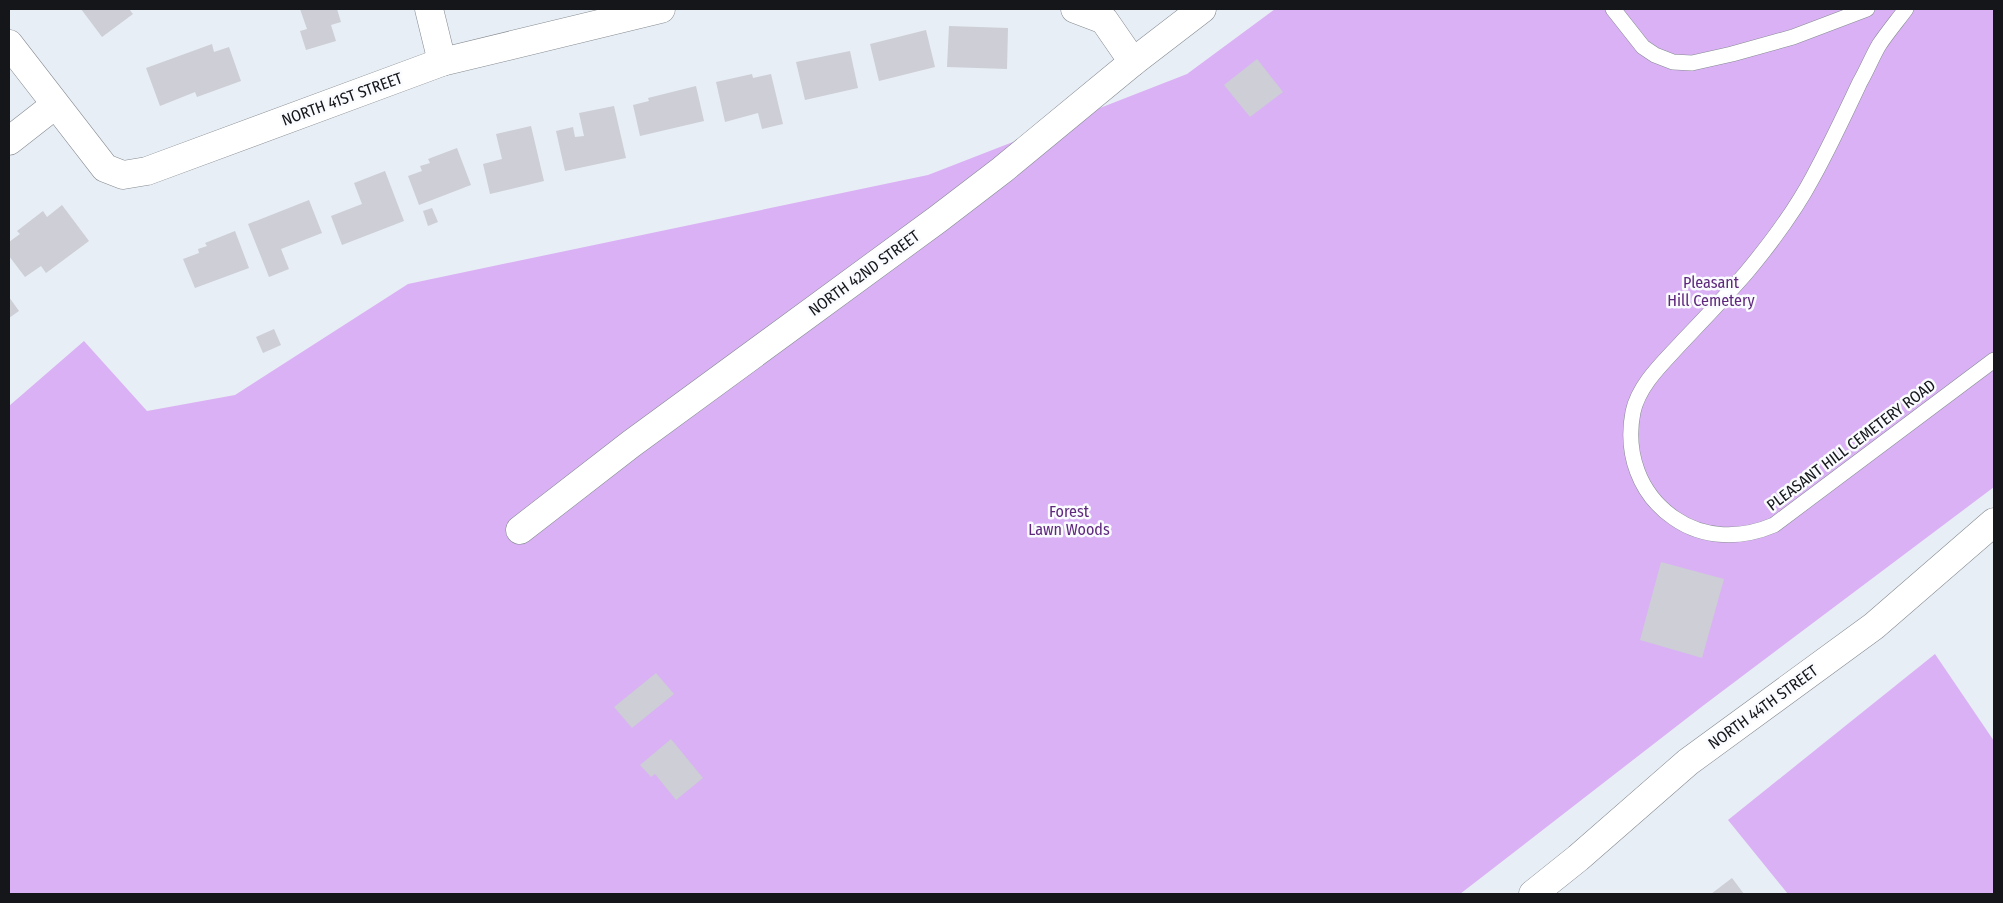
<svg xmlns="http://www.w3.org/2000/svg" width="2003" height="903" font-family="'Fira Sans Condensed',sans-serif">
  <style>
    .green { fill: #dab1f5 }
    .building { fill: #cdced6 }
    .lines { fill: none; stroke-linecap: round; stroke-linejoin: round }
    .service-casing { stroke: #858b91; stroke-width: 16 }
    .minor-casing { stroke: #858b91; stroke-width: 29 }
    .service { stroke: #fff; stroke-width: 15 }
    .minor { stroke: #fff; stroke-width: 28 }
    .labels { text-anchor: middle; dominant-baseline: central; stroke-width: 5; stroke-linejoin: round; paint-order: stroke }
    .street-label { font-size: 16px; fill: #141619; stroke: #f9fbfe }
    .park-label { font-size: 16px; fill: #5f287d; stroke: #f9fbfe }
  </style>
  <rect width="100%" height="100%" fill="#e8eef5"/>
  <g class="green">
    <path d="M 1275,9 L 1994,9 L 1994,487 L 1704,705 L 1460,894 L 9,894 L 9,406 L 84,341 L 147,411 L 235,395 L 408,284 L 928,175 L 1187,74 Z"/>
    <path d="M 1935,654 L 1994,741 L 1994,894 L 1788,894 L 1728,820 Z"/>
  </g>
  <g class="building">
    <path d="M 81,9 L 129,9 L 133,14 L 102,37 Z"/>
    <path d="M 300,9 L 337,9 L 341,22 L 331,25 L 336,41 L 306,50 L 300,31 L 307,29 Z"/>
    <path d="M 949,26 L 1008,28 L 1007,69 L 947,67 Z"/>
    <path d="M 926,30 L 935,67 L 879,81 L 870,44 Z"/>
    <path d="M 212,44 L 214,52 L 229,47 L 241,81 L 197,97 L 195,92 L 160,106 L 146,68 Z"/>
    <path d="M 850,51 L 858,88 L 805,100 L 796,62 Z"/>
    <path d="M 1257,59 L 1283,92 L 1250,117 L 1224,85 Z"/>
    <path d="M 752,74 L 753,78 L 771,74 L 783,124 L 762,129 L 758,113 L 725,122 L 716,82 Z"/>
    <path d="M 696,86 L 704,121 L 640,136 L 633,105 L 649,101 L 648,98 Z"/>
    <path d="M 614,106 L 626,158 L 565,171 L 556,131 L 573,127 L 575,137 L 584,136 L 579,113 Z"/>
    <path d="M 531,126 L 544,181 L 490,194 L 483,164 L 502,159 L 496,134 Z"/>
    <path d="M 457,148 L 471,185 L 419,205 L 408,176 L 422,171 L 420,166 L 430,163 L 428,159 Z"/>
    <path d="M 385,171 L 404,221 L 342,245 L 331,216 L 362,204 L 354,183 Z"/>
    <path d="M 309,200 L 322,233 L 281,249 L 289,269 L 269,277 L 248,224 Z"/>
    <path d="M 62,205 L 89,241 L 46,273 L 41,266 L 25,277 L 9,256 L 9,242 L 20,234 L 17,231 L 43,211 L 47,217 Z"/>
    <path d="M 432,208 L 438,222 L 428,226 L 423,211 Z"/>
    <path d="M 235,231 L 249,268 L 195,288 L 183,259 L 199,253 L 198,249 L 207,246 L 205,243 Z"/>
    <path d="M 9,297 L 19,311 L 9,318 Z"/>
    <path d="M 274,329 L 281,345 L 263,353 L 256,337 Z"/>
    <path d="M 1661,562 L 1724,579 L 1702,658 L 1640,640 Z"/>
    <path d="M 656,673 L 674,694 L 632,728 L 614,707 Z"/>
    <path d="M 671,739 L 703,778 L 676,800 L 655,774 L 651,777 L 640,765 Z"/>
    <path d="M 1732,878 L 1744,894 L 1711,894 Z"/>
  </g>
  <g class="lines">
    <g class="service-casing">
      <g id="service">
        <path d="M 1613,9 L 1643,47 L 1655,55 L 1673,62 L 1692,63 L 1732,54 L 1793,37 L 1867,9"/>
        <path d="M 1906,9 C 1897,21 1887,33 1879,45 C 1872,57 1867,70 1860,82 C 1845,114 1830,146 1813,177 C 1795,211 1771,243 1746,273 C 1726,296 1704,319 1682,342 C 1664,362 1639,384 1633,412 C 1625,453 1639,494 1674,518 C 1704,539 1741,539 1774,525 L 1994,360"/>
      </g>
    </g>
    <g class="minor-casing">
      <g id="minor">
        <path d="M 429,9 L 442,62"/>
        <path d="M 1075,9 L 1104,20 L 1133,62"/>
        <path d="M 9,44 L 105,168 L 123,175 L 147,171 L 442,62 L 661,9"/>
        <path d="M 9,141 L 55,105"/>
        <path d="M 520,530 L 631,444 L 938,219 L 1002,170 L 1133,62 L 1202,9"/>
        <path d="M 1533,894 L 1578,858 L 1688,762 L 1874,626 L 1994,522"/>
      </g>
    </g>
    <use href="#service" class="service"/>
    <use href="#minor" class="minor"/>
  </g>
  <g class="labels">
    <g class="street-label">
      <text transform="translate(342 99) rotate(-20)">NORTH 41ST STREET</text>
      <text transform="translate(864 273) rotate(-36)">NORTH 42ND STREET</text>
      <text transform="translate(1851 445) rotate(-37)">PLEASANT HILL CEMETERY ROAD</text>
      <text transform="translate(1763 707) rotate(-36)">NORTH 44TH STREET</text>
    </g>
    <g class="park-label">
      <text x="1711" y="282">Pleasant<tspan x="1711" dy="18">Hill Cemetery</tspan></text>
      <text x="1069" y="511">Forest<tspan x="1069" dy="18">Lawn Woods</tspan></text>
    </g>
  </g>
  <rect width="2003" height="903" fill="none" stroke="#141619" stroke-width="20"/>
</svg>
